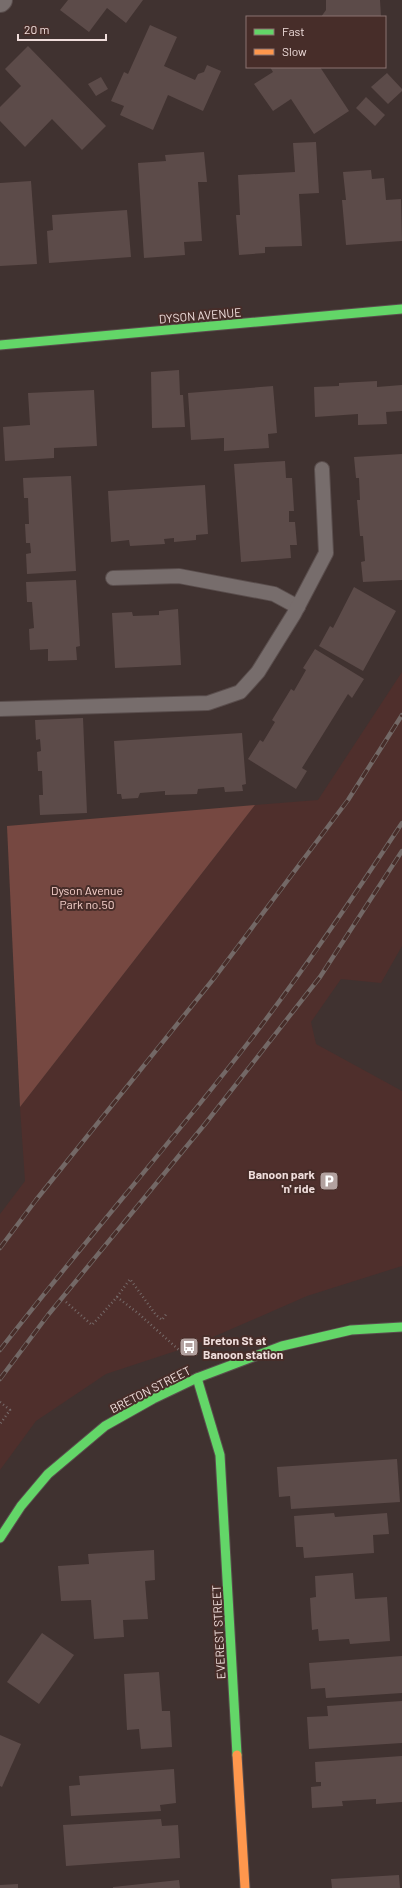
<svg xmlns="http://www.w3.org/2000/svg" width="402" height="1888" font-family="Barlow,sans-serif">
  <style>
    .built { fill: #4f2f2c }
    .green { fill: #764841 }
    .building { fill: #5c4b49 }
    .lines { fill: none; stroke-linecap: round; stroke-linejoin: round }
    .lane-casing { stroke: #5a4e4d; stroke-width: 16 }
    .street-casing { stroke: #5a4e4d; stroke-width: 24 }
    .fast-casing { stroke: #5a4e4d; stroke-width: 11 }
    .slow-casing { stroke: #5a4e4d; stroke-width: 11 }
    .path { stroke: #766b6a; stroke-width: 2.5; stroke-dasharray: 1 3; stroke-linecap: butt }
    .lane { stroke: #776d6c; stroke-width: 14 }
    .street { stroke: #776d6c; stroke-width: 22 }
    .fast { stroke: #63d668; stroke-width: 9 }
    .slow { stroke: #ff974d; stroke-width: 9 }
    .rail-casing { stroke: #736866; stroke-width: 4.5 }
    .rail { stroke: #472d29; stroke-width: 3; stroke-dasharray: 9; stroke-linecap: butt }
    .labels { text-anchor: middle; dominant-baseline: central; stroke-width: 4; stroke-linejoin: round; paint-order: stroke }
    .street-label { font-size: 12px; fill: #efdddb; stroke: #472d29 }
    .park-label { font-size: 12px; fill: #f6d1cb; stroke: #472d29 }
    .poi-label { font-size: 12px; font-weight: bold; fill: #efdddb; stroke: #472d29; text-anchor: end }
  </style>
  <rect width="100%" height="100%" fill="#403230"/>
  <path class="built" d="M 402,672 L 402,946 L 381,983 L 341,979 L 311,1022 L 316,1044 L 402,1091 L 402,1266 L 307,1296 L 197,1344 L 106,1374 L 36,1421 L 0,1470 L 0,1214 L 25,1181 L 20,1107 L 255,805 L 318,800 Z"/>
  <path class="green" d="M 255,805 L 20,1107 L 7,826 Z"/>
  <g class="building">
    <path d="M 68,0 L 143,0 L 126,23 L 107,8 L 89,32 L 60,10 Z"/>
    <path d="M 326,0 L 380,0 L 381,17 L 321,17 L 326,10 Z"/>
    <path d="M 150,25 L 177,37 L 164,66 L 195,80 L 198,74 L 204,72 L 207,65 L 221,71 L 203,111 L 168,95 L 153,130 L 120,115 L 124,106 L 111,101 L 124,72 L 128,74 Z"/>
    <path d="M 28,46 L 106,126 L 82,150 L 52,119 L 25,147 L 0,121 L 0,107 L 21,86 L 5,69 Z"/>
    <path d="M 270,67 L 320,67 L 349,111 L 314,134 L 291,99 L 273,111 L 254,84 L 273,72 Z"/>
    <path d="M 387,73 L 402,89 L 402,91 L 388,104 L 371,87 Z"/>
    <path d="M 101,77 L 108,89 L 96,96 L 88,84 Z"/>
    <path d="M 366,97 L 385,115 L 375,126 L 356,108 Z"/>
    <path d="M 316,142 L 319,193 L 299,194 L 302,246 L 265,247 L 265,253 L 239,255 L 236,215 L 240,215 L 238,175 L 295,172 L 293,143 Z"/>
    <path d="M 204,152 L 207,182 L 198,182 L 202,241 L 184,242 L 185,255 L 144,258 L 138,163 L 166,161 L 165,155 Z"/>
    <path d="M 371,170 L 372,179 L 384,178 L 386,200 L 401,199 L 402,241 L 346,245 L 342,200 L 346,200 L 343,172 Z"/>
    <path d="M 31,181 L 37,264 L 0,266 L 0,183 Z"/>
    <path d="M 127,210 L 131,257 L 49,263 L 47,231 L 53,230 L 52,215 Z"/>
    <path d="M 179,370 L 180,395 L 183,395 L 185,427 L 152,428 L 151,372 Z"/>
    <path d="M 377,381 L 377,387 L 402,385 L 402,411 L 386,412 L 387,424 L 358,425 L 358,414 L 315,417 L 314,387 L 339,386 L 339,383 Z"/>
    <path d="M 273,386 L 277,433 L 268,434 L 269,448 L 224,451 L 224,438 L 191,440 L 188,393 Z"/>
    <path d="M 94,390 L 97,446 L 54,448 L 54,458 L 5,461 L 3,427 L 30,425 L 28,393 Z"/>
    <path d="M 402,454 L 402,580 L 363,582 L 361,562 L 365,561 L 363,536 L 360,536 L 357,500 L 360,500 L 359,478 L 356,478 L 354,457 Z"/>
    <path d="M 285,461 L 286,478 L 292,478 L 294,511 L 289,511 L 289,522 L 295,522 L 297,545 L 290,545 L 291,558 L 241,562 L 234,464 Z"/>
    <path d="M 71,476 L 76,571 L 27,574 L 26,554 L 31,553 L 30,543 L 26,543 L 25,524 L 29,524 L 28,498 L 24,498 L 23,478 Z"/>
    <path d="M 205,485 L 208,534 L 196,535 L 196,540 L 174,542 L 174,538 L 164,539 L 165,544 L 130,546 L 129,540 L 111,542 L 108,491 Z"/>
    <path d="M 76,580 L 80,646 L 76,647 L 77,660 L 48,661 L 48,649 L 30,650 L 29,629 L 34,628 L 32,602 L 27,602 L 26,582 Z"/>
    <path d="M 354,587 L 396,611 L 363,671 L 319,646 L 330,626 L 333,628 Z"/>
    <path d="M 178,609 L 181,665 L 115,668 L 112,613 L 132,612 L 133,616 L 159,615 L 159,611 Z"/>
    <path d="M 315,649 L 364,679 L 352,698 L 348,694 L 302,768 L 307,771 L 296,789 L 248,759 L 260,740 L 263,742 L 275,722 L 272,720 L 291,689 L 294,691 L 306,670 L 303,668 Z"/>
    <path d="M 83,718 L 87,813 L 40,815 L 39,795 L 43,795 L 42,771 L 38,771 L 37,752 L 41,751 L 40,739 L 36,740 L 35,720 Z"/>
    <path d="M 242,733 L 246,784 L 242,785 L 243,791 L 225,792 L 224,787 L 198,789 L 197,794 L 165,795 L 165,791 L 140,793 L 138,798 L 122,799 L 121,794 L 117,794 L 114,741 Z"/>
    <path d="M 397,1459 L 400,1502 L 291,1509 L 290,1496 L 279,1497 L 277,1467 Z"/>
    <path d="M 334,1513 L 335,1517 L 387,1513 L 389,1534 L 373,1535 L 374,1553 L 304,1558 L 303,1547 L 296,1547 L 294,1516 Z"/>
    <path d="M 154,1550 L 155,1580 L 145,1581 L 148,1619 L 123,1620 L 124,1637 L 94,1639 L 91,1600 L 61,1601 L 58,1566 L 89,1564 L 88,1554 Z"/>
    <path d="M 353,1573 L 355,1599 L 387,1597 L 390,1641 L 350,1644 L 349,1639 L 319,1641 L 318,1629 L 312,1630 L 310,1598 L 316,1597 L 315,1576 Z"/>
    <path d="M 42,1633 L 74,1655 L 39,1704 L 7,1682 Z"/>
    <path d="M 402,1656 L 402,1693 L 326,1698 L 325,1688 L 311,1689 L 309,1663 Z"/>
    <path d="M 159,1672 L 162,1711 L 170,1711 L 172,1747 L 141,1749 L 139,1729 L 127,1730 L 124,1674 Z"/>
    <path d="M 402,1701 L 402,1743 L 309,1749 L 307,1717 L 328,1716 L 327,1706 Z"/>
    <path d="M 0,1735 L 21,1744 L 2,1787 L 0,1786 Z"/>
    <path d="M 402,1756 L 402,1802 L 376,1804 L 376,1799 L 342,1801 L 343,1806 L 312,1808 L 311,1787 L 321,1786 L 321,1782 L 316,1782 L 315,1762 Z"/>
    <path d="M 174,1769 L 176,1803 L 160,1805 L 161,1811 L 71,1816 L 69,1786 L 80,1785 L 79,1776 Z"/>
    <path d="M 161,1819 L 162,1826 L 178,1825 L 180,1858 L 66,1866 L 63,1825 Z"/>
    <path d="M 399,1875 L 400,1888 L 332,1888 L 331,1879 Z"/>
    <path d="M 179,1880 L 180,1888 L 113,1888 L 113,1887 Z"/>
    <path d="M 18,1884 L 18,1888 L 0,1888 L 0,1885 Z"/>
  </g>
  <g class="lines">
    <g class="lane-casing">
      <g id="lane">
        <path d="M 113,578 L 179,576 L 274,594 L 298,607"/>
        <path d="M 0,709 L 208,703 L 240,692 L 258,672 L 294,614 L 326,553 L 322,469"/>
      </g>
    </g>
    <g class="street-casing">
      <path id="street" d="M 0,1 L 1,0"/>
    </g>
    <g class="fast-casing">
      <g id="fast">
        <path d="M 0,345 L 402,309"/>
        <path d="M 197,1378 L 220,1455 L 237,1755"/>
        <path d="M 0,1538 L 21,1506 L 48,1474 L 105,1426 L 153,1399 L 197,1378 L 282,1346 L 351,1330 L 402,1327"/>
      </g>
    </g>
    <g class="slow-casing">
      <path id="slow" d="M 237,1755 L 245,1888"/>
    </g>
    <g class="path">
      <path d="M 117,1297 L 130,1279 L 156,1315 L 162,1320 L 167,1313"/>
      <path d="M 66,1302 L 92,1325 L 117,1297 L 139,1314 L 180,1351"/>
      <path d="M 0,1402 L 10,1410 L 0,1424"/>
    </g>
    <use href="#lane" class="lane"/>
    <use href="#street" class="street"/>
    <use href="#fast" class="fast"/>
    <use href="#slow" class="slow"/>
    <g class="rail-casing">
      <g id="rail">
        <path d="M 0,1248 L 36,1200 L 215,977 L 348,800 L 402,715"/>
        <path d="M 0,1350 C 81,1245 170,1144 251,1039 C 305,969 354,896 402,823"/>
        <path d="M 0,1379 L 48,1315 L 205,1124 L 320,977 L 402,851"/>
      </g>
    </g>
    <use href="#rail" class="rail"/>
  </g>
  <defs>
    <g id="parking-square" transform="scale(1)"><rect x="-9" y="-9" width="18" height="18" rx="4" fill="#b2a19f" stroke="#472d29"/><path d="M-3.5-5.5H1a3.5 3.5 0 0 1 0 7H-1V5.5H-3.5ZM-1-3.4V-.6H.8a1.4 1.4 0 0 0 0-2.8Z" fill="#fff"/></g>
    <g id="bus-square" transform="scale(1)"><rect x="-9" y="-9" width="18" height="18" rx="4" fill="#b2a19f" stroke="#472d29"/><path d="M-5-6H5V4H4V6H2V4H-2V6H-4V4H-5ZM-3.5-4V0h7V-4ZM-3.5 1.2v1.5H-2V1.2ZM2 1.2v1.5H3.5V1.2Z" fill="#fff"/></g>
  </defs>
  <g fill-rule="evenodd">
    <use href="#parking-square" x="329" y="1181"/>
    <use href="#bus-square" x="189" y="1347"/>
  </g>
  <g class="labels">
    <g class="street-label">
      <text transform="translate(200 315) rotate(-5)">DYSON AVENUE</text>
      <text transform="translate(150 1389) rotate(-27)">BRETON STREET</text>
      <text transform="translate(218 1632) rotate(-93)">EVEREST STREET</text>
    </g>
    <g class="park-label">
      <text x="87" y="890">Dyson Avenue<tspan x="87" dy="14">Park no.50</tspan></text>
    </g>
    <g class="poi-label">
      <text x="315" y="1174">Banoon park<tspan x="315" dy="14">'n' ride</tspan></text>
      <text x="203" y="1340" text-anchor="start">Breton St at<tspan x="203" dy="14">Banoon station</tspan></text>
    </g>
  </g>
  <rect x="246" y="16" width="140" height="52" fill="#472d29" stroke="#8a7370"/>
  <rect x="254" y="29" width="20" height="6" fill="#63d668" stroke="#8a7370"/>
  <text x="282" y="36" font-size="12" fill="#efdddb">Fast</text>
  <rect x="254" y="49" width="20" height="6" fill="#ff974d" stroke="#8a7370"/>
  <text x="282" y="56" font-size="12" fill="#efdddb">Slow</text>
  <path d="M18 34v6h88v-6" fill="none" stroke="#efdddb" stroke-width="2"/>
  <text x="24" y="34" font-size="12" fill="#efdddb" stroke="#472d29" stroke-width="3" paint-order="stroke">20 m</text>
</svg>
